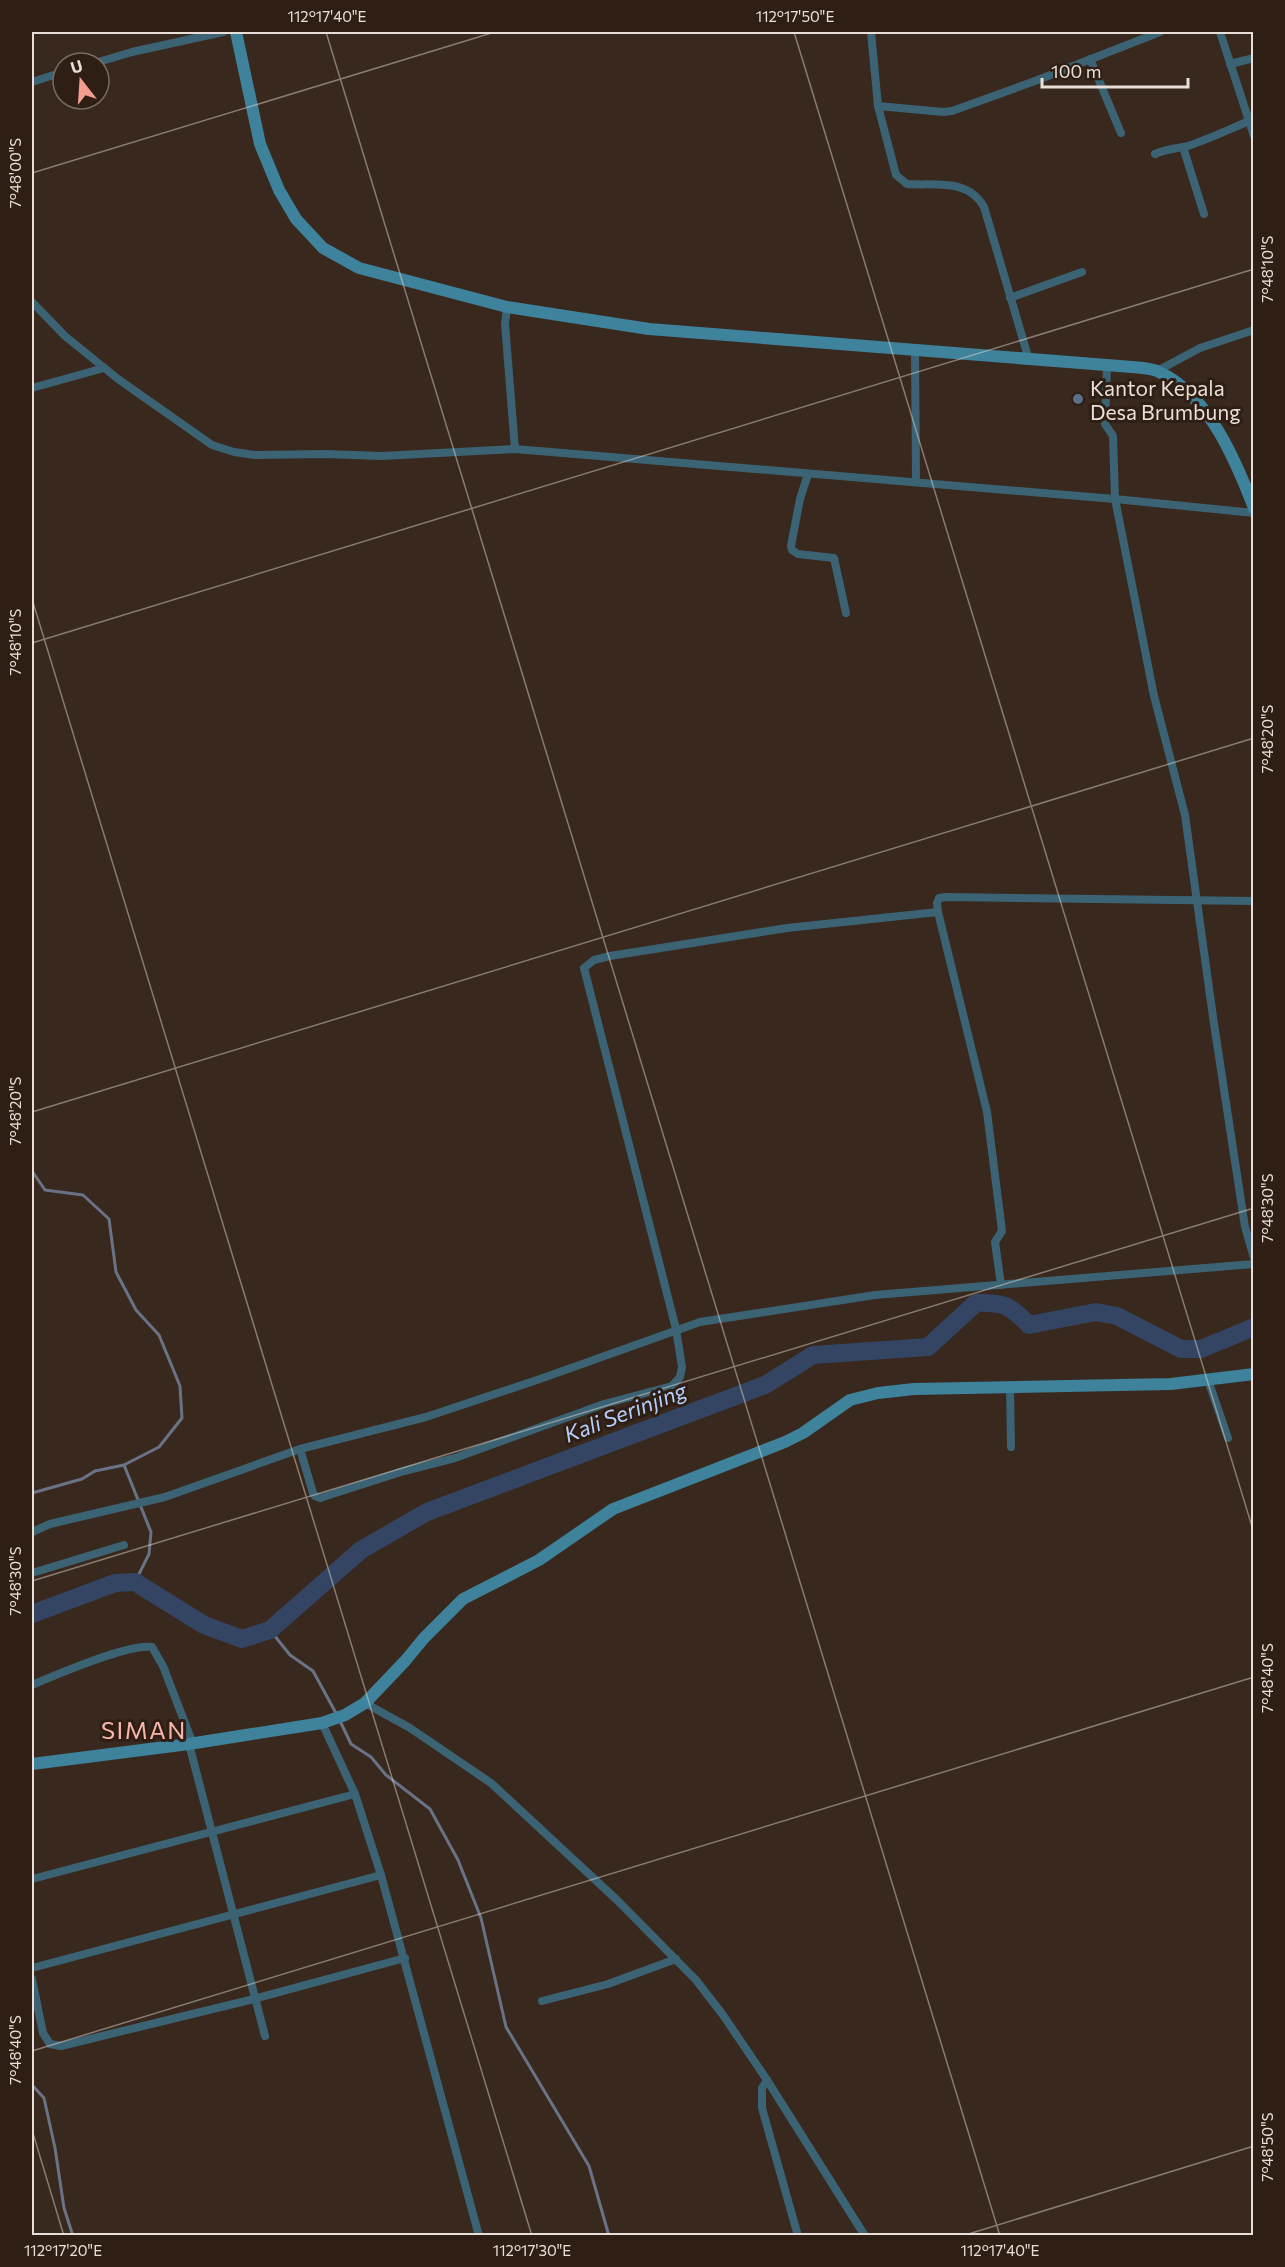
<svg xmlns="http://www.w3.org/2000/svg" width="1285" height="2267" font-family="Commissioner,sans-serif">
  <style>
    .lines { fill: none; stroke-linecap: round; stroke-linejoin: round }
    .stream { stroke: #6a7386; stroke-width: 3 }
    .river { stroke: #334563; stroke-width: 18 }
    .street { stroke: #3b6374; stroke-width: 8 }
    .secondary { stroke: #3e829c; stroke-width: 12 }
    .ticks { fill: none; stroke: #eadfd8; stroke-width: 1.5; stroke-opacity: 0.45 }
    .service-dot { fill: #5c6f8a; stroke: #2e1e14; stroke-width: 2 }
    .labels { text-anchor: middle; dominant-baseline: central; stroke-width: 6; stroke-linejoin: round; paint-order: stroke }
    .poi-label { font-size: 21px; fill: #eadfd8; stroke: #2e1e14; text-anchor: start }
    .water-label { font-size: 22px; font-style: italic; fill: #b5cffc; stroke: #2e1e14 }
    .quarter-label { font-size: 24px; letter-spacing: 1.5px; fill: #f9b5ac; stroke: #2e1e14 }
    .neatline { fill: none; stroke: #eadfd8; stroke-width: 2 }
    .ticks-label { font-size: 15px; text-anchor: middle; fill: #eadfd8 }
  </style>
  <rect width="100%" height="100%" fill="#38281d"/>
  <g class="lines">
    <g class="stream">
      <path d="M 32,1171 L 45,1190 L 83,1195 L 109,1219 L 116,1272 L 136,1310 L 159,1335 L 180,1386 L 182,1418 L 159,1447 L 124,1465 L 151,1532 L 149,1554 L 135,1582"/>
      <path d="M 32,1493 L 82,1479 L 95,1471 L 124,1465"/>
      <path d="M 270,1630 L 290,1655 L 313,1671 L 337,1715"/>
      <path d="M 340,1721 L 351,1744 L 371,1757 L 386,1775 L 430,1809 L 458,1860 L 481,1918 L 506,2027 L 589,2166 L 609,2236"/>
      <path d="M 32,2085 L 44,2098 L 55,2148 L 64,2208 L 73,2236"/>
    </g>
    <path class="river" d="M 32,1614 L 115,1583 L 135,1582 L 204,1625 L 242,1639 L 270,1630 L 361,1550 L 427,1512 L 765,1385 L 813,1355 L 928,1347 L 976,1303 C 1003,1302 1010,1305 1029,1325 L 1096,1312 L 1117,1316 L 1181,1349 L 1201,1349 L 1254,1327"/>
    <g class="street">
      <path d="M 871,32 L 878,106 L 943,112 L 952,111 L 1035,81 L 1160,32"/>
      <path d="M 1220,32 L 1254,136"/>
      <path d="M 1090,59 L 1121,133"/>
      <path d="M 95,63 L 132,52 L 223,32"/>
      <path d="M 1230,64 L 1254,58"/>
      <path d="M 32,82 L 63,72"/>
      <path d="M 878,106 L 896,175 L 907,184 C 935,186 968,178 984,207 L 1029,360"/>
      <path d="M 1183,147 L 1204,214"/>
      <path d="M 1155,154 C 1168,148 1179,149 1191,145 C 1211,138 1230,129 1249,121"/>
      <path d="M 1010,298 L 1082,272"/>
      <path d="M 32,302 L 65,336 L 118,379 L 212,445 L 234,452 L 255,455 L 325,454 L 382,456 L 515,449 L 1115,499 L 1254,513"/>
      <path d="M 507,307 L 505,324 L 515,449"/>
      <path d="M 915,351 L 916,482"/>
      <path d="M 1107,365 L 1105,424 L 1113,436 L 1115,499 L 1154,696 L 1185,815 L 1214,1024 L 1245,1227 L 1254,1258"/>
      <path d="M 1157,371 L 1200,348 L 1254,330"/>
      <path d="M 32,388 L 104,368"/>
      <path d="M 808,474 L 800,499 L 791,546 L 792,550 L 798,554 L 834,558 L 846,613"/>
      <path d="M 1001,1285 L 995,1242 L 1002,1231 L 987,1112 L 938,912 L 937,903 L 939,898 L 946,897 L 1254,901"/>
      <path d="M 1208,1380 L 1228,1438"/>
      <path d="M 1010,1387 L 1011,1447"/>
      <path d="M 300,1449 L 313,1493 L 315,1496 L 320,1498 L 404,1471 L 455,1458 L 604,1404 L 672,1386 L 680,1377 L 682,1367 L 676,1329 L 584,968 L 594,960 L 610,956 L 787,928 L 938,912"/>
      <path d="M 32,1532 L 50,1524 L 165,1497 L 300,1449 L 426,1417 L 540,1379 L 700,1322 L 875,1295 L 1254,1264"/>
      <path d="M 32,1573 L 124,1545"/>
      <path d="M 32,1685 C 58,1674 127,1644 152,1647 L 163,1666 L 193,1744"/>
      <path d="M 365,1703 L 410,1728 L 491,1783 L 617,1900 L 696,1980 L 723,2015 L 767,2080 L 865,2236"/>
      <path d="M 322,1723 L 355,1794 L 381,1875 L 479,2236"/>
      <path d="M 189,1744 L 265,2036"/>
      <path d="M 32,1879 L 355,1794"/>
      <path d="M 32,1968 L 381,1875"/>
      <path d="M 32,1979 L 43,2033 L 50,2044 L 61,2046 L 254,1999 L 405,1958"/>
      <path d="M 542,2001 L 608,1984 L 676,1959"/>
      <path d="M 767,2080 L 762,2088 L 762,2108 L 798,2236"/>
    </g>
    <g class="secondary">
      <path d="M 236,32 L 260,144 L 279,190 L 296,219 L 323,248 L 359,268 L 507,307 L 649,329 L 1132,367 C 1140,368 1151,368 1159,372 C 1208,394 1236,461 1254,508"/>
      <path d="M 32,1764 L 189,1744 L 322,1723 L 345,1715 L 365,1703 L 405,1661 L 424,1638 L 463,1599 L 539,1560 L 613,1509 L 785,1442 L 803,1433 L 850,1400 L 878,1393 L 914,1389 L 1171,1384 L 1254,1374"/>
    </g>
  </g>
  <path class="ticks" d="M 326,32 L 1000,2236M 794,32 L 1254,1533M 32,173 L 495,32M 32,599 L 532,2236M 32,643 L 1254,269M 32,1112 L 1254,738M 32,1581 L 1254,1208M 32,2051 L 1254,1677M 32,2130 L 64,2236M 962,2236 L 1254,2146"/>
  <circle class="service-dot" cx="1078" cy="399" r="6"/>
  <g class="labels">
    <g class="poi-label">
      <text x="1090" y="387">Kantor Kepala<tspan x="1090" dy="24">Desa Brumbung</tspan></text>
    </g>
    <g class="water-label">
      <text transform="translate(625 1412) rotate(-21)">Kali Serinjing</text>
    </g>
    <g class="quarter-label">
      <text x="144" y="1729">SIMAN</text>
    </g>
  </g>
  <rect width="1285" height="2267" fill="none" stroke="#2e1e14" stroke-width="66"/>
  <g transform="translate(81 81) rotate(343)"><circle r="28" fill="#2e1e14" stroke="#796b62" stroke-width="1.5"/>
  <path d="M0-4.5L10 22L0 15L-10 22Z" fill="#f59c91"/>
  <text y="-9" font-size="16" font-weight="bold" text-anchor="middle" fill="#eadfd8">U</text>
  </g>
  <path d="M1042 78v9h146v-9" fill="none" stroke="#eadfd8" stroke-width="3"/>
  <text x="1051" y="78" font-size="18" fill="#eadfd8" stroke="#2e1e14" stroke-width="4.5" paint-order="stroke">100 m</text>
  <rect x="33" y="33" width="1219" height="2201" class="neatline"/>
  <g class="ticks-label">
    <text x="327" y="22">112°17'40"E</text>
    <text x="795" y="22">112°17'50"E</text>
    <text transform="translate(16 173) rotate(-90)" y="5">7°48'00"S</text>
    <text transform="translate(1268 269) rotate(-90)" y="5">7°48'10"S</text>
    <text transform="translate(16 642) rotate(-90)" y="5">7°48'10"S</text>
    <text transform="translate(1268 739) rotate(-90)" y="5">7°48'20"S</text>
    <text transform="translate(16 1111) rotate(-90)" y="5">7°48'20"S</text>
    <text transform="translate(1268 1208) rotate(-90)" y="5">7°48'30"S</text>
    <text transform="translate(16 1581) rotate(-90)" y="5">7°48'30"S</text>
    <text transform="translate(1268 1678) rotate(-90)" y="5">7°48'40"S</text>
    <text transform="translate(16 2050) rotate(-90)" y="5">7°48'40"S</text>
    <text transform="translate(1268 2147) rotate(-90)" y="5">7°48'50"S</text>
    <text x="63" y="2256">112°17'20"E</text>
    <text x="532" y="2256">112°17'30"E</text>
    <text x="1000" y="2256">112°17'40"E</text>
  </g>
</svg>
